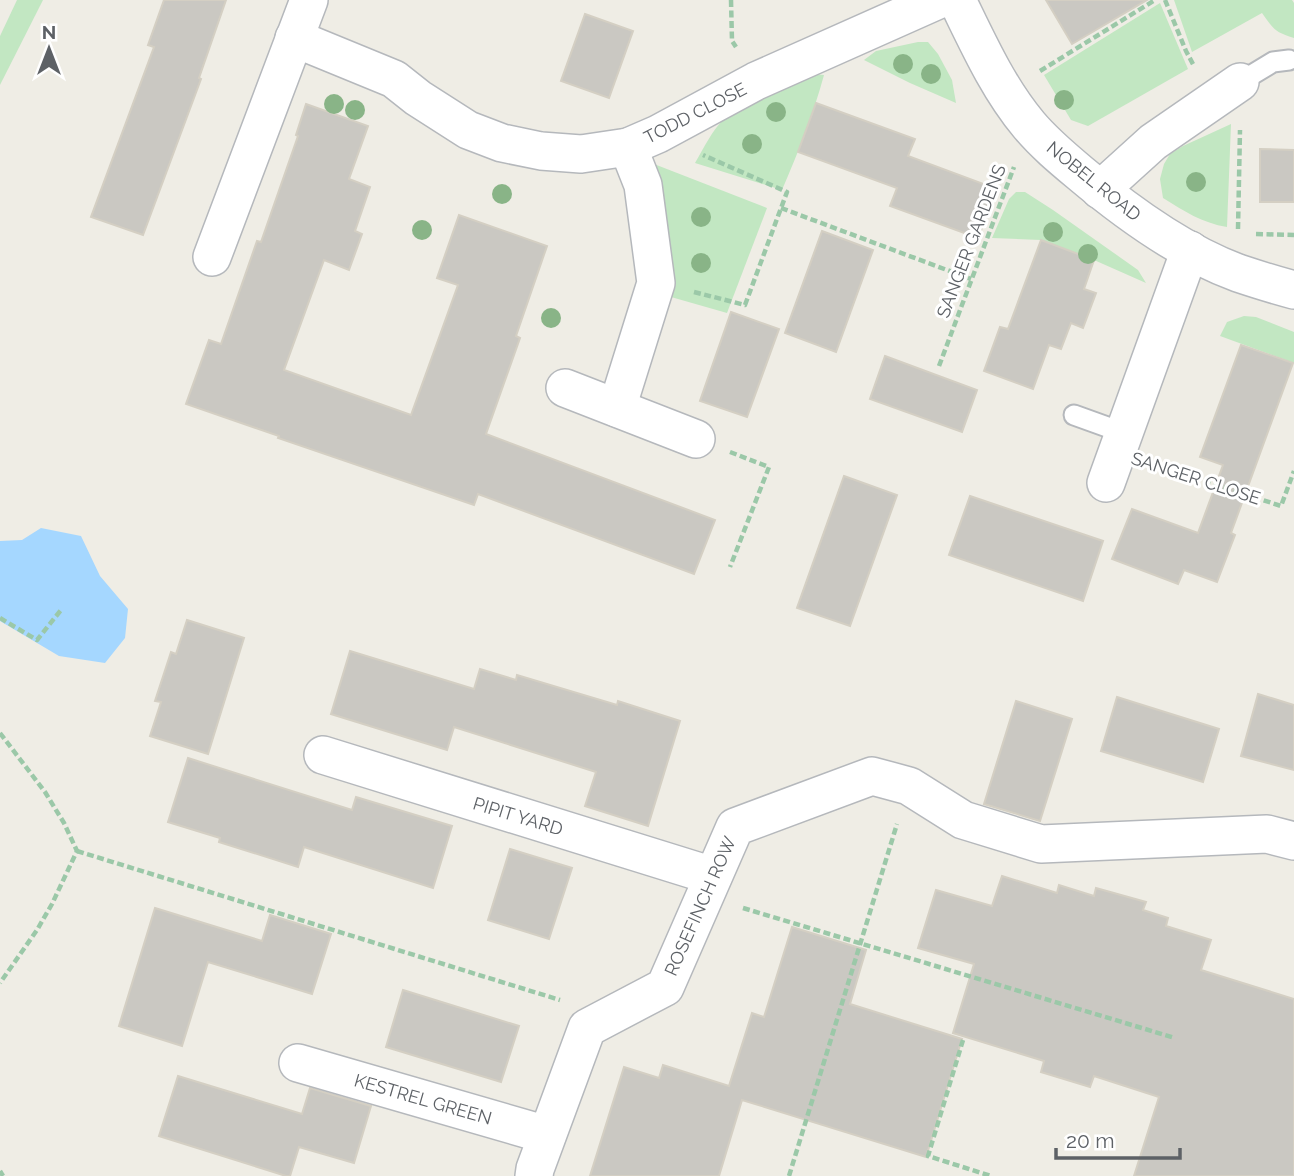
<svg xmlns="http://www.w3.org/2000/svg" width="1294" height="1176" font-family="Raleway,sans-serif">
  <style>
    .green { fill: #c2e7c2 }
    .water { fill: #a5d7ff }
    .building { fill: #cac8c2; stroke: #d4cfc3; stroke-width: 2 }
    .lines { fill: none; stroke-linecap: round; stroke-linejoin: round }
    .lane-casing { stroke: #b5b8bc; stroke-width: 23 }
    .street-casing { stroke: #b5b8bc; stroke-width: 40 }
    .path { stroke: #9bc8a8; stroke-width: 4.5; stroke-dasharray: 7 3.5; stroke-linecap: butt }
    .lane { stroke: #fff; stroke-width: 19 }
    .street { stroke: #fff; stroke-width: 37 }
    .tree { fill: #89b487 }
    .labels { text-anchor: middle; dominant-baseline: central; stroke-width: 6; stroke-linejoin: round; paint-order: stroke }
    .street-label { font-size: 18px; fill: #5d6166; stroke: #fff }
  </style>
  <rect width="100%" height="100%" fill="#efede5"/>
  <g class="green">
    <path d="M 17,0 L 43,0 L 0,85 L 0,36 Z"/>
    <path d="M 1174,0 L 1292,0 L 1294,3 L 1294,38 C 1275,32 1274,30 1262,13 L 1192,52 Z"/>
    <path d="M 1160,3 L 1188,69 L 1088,126 L 1071,120 L 1044,75 Z"/>
    <path d="M 918,42 L 928,42 L 938,54 L 952,80 L 956,103 L 910,83 L 864,60 L 876,51 Z"/>
    <path d="M 813,74 L 824,75 C 813,115 798,153 782,190 L 695,163 C 704,148 712,130 725,118 C 750,97 784,87 813,74 Z"/>
    <path d="M 1231,124 L 1227,227 C 1202,223 1184,211 1163,198 L 1160,179 L 1164,164 L 1170,154 L 1183,146 Z"/>
    <path d="M 654,164 L 767,208 L 727,313 L 664,295 Z"/>
    <path d="M 1016,192 L 1025,192 L 1053,210 L 1138,270 L 1146,283 L 1094,260 L 1041,240 L 992,238 L 1009,199 Z"/>
    <path d="M 1244,316 L 1256,317 L 1294,332 L 1294,363 L 1220,336 L 1227,322 Z"/>
  </g>
  <path class="water" d="M 41,528 L 81,536 L 100,576 L 128,609 L 125,638 L 105,663 L 59,656 L 0,621 L 0,541 L 22,540 Z"/>
  <g class="building">
    <path d="M 164,0 L 226,0 L 199,78 L 201,79 L 143,235 L 91,217 L 154,47 L 148,45 Z"/>
    <path d="M 1046,0 L 1147,0 L 1072,44 Z"/>
    <path d="M 585,14 L 633,31 L 609,98 L 561,81 Z"/>
    <path d="M 816,103 L 915,139 L 908,156 L 997,189 L 978,238 L 890,206 L 897,188 L 798,152 Z"/>
    <path d="M 306,104 L 368,126 L 349,179 L 370,187 L 355,231 L 362,234 L 349,270 L 324,260 L 284,370 L 411,415 L 458,285 L 437,278 L 459,215 L 547,246 L 516,336 L 520,338 L 486,434 L 715,520 L 694,574 L 478,494 L 474,505 L 278,438 L 279,436 L 186,404 L 209,340 L 221,344 L 257,241 L 261,242 L 298,136 L 296,135 Z"/>
    <path d="M 1260,149 L 1294,150 L 1294,202 L 1260,202 Z"/>
    <path d="M 822,231 L 873,250 L 836,352 L 785,333 Z"/>
    <path d="M 1041,240 L 1094,260 L 1084,289 L 1096,293 L 1083,328 L 1071,323 L 1061,349 L 1049,345 L 1033,389 L 984,371 L 1000,327 L 1008,329 Z"/>
    <path d="M 731,312 L 779,329 L 747,417 L 700,401 Z"/>
    <path d="M 1241,345 L 1293,363 L 1231,533 L 1235,535 L 1217,582 L 1184,570 L 1178,584 L 1112,559 L 1132,509 L 1198,533 L 1223,465 L 1200,457 Z"/>
    <path d="M 885,356 L 977,390 L 962,432 L 870,399 Z"/>
    <path d="M 844,476 L 897,495 L 850,626 L 797,608 Z"/>
    <path d="M 970,496 L 1103,541 L 1083,601 L 949,555 Z"/>
    <path d="M 187,620 L 244,638 L 208,754 L 150,736 L 161,702 L 155,701 L 171,652 L 176,654 Z"/>
    <path d="M 350,651 L 474,689 L 480,669 L 516,680 L 517,675 L 617,705 L 618,701 L 680,721 L 648,826 L 585,806 L 596,772 L 454,727 L 447,750 L 331,714 Z"/>
    <path d="M 1258,694 L 1294,705 L 1294,770 L 1241,756 Z"/>
    <path d="M 1117,697 L 1219,729 L 1203,782 L 1101,751 Z"/>
    <path d="M 1016,701 L 1072,719 L 1040,821 L 984,804 Z"/>
    <path d="M 188,758 L 352,810 L 356,797 L 452,826 L 433,888 L 304,847 L 298,867 L 219,842 L 220,838 L 168,822 Z"/>
    <path d="M 510,849 L 572,868 L 549,939 L 488,920 Z"/>
    <path d="M 1002,876 L 1057,893 L 1059,885 L 1094,896 L 1096,888 L 1146,902 L 1143,910 L 1168,918 L 1166,926 L 1211,940 L 1201,970 L 1294,999 L 1294,1176 L 1134,1176 L 1159,1097 L 1094,1076 L 1090,1087 L 1041,1072 L 1044,1061 L 953,1033 L 974,964 L 918,948 L 936,890 L 992,906 Z"/>
    <path d="M 155,908 L 262,941 L 270,915 L 331,934 L 312,994 L 208,962 L 182,1046 L 119,1026 Z"/>
    <path d="M 792,927 L 866,950 L 850,1004 L 962,1039 L 926,1157 L 742,1100 L 719,1176 L 590,1176 L 624,1067 L 659,1078 L 663,1065 L 729,1086 L 752,1013 L 764,1017 Z"/>
    <path d="M 403,990 L 519,1026 L 501,1082 L 386,1047 Z"/>
    <path d="M 178,1076 L 302,1114 L 310,1088 L 371,1106 L 354,1163 L 299,1147 L 290,1176 L 286,1176 L 159,1136 Z"/>
  </g>
  <g class="lines">
    <g class="lane-casing">
      <g id="lane">
        <path d="M 1240,82 L 1273,62 L 1289,60"/>
        <path d="M 1074,415 L 1124,433"/>
      </g>
    </g>
    <g class="street-casing">
      <g id="street">
        <path d="M 957,0 C 978,43 998,88 1029,125 C 1044,143 1062,158 1080,173 C 1125,211 1181,252 1238,273 C 1256,279 1275,285 1294,290"/>
        <path d="M 294,38 L 394,79 L 418,98 L 468,130 L 502,143 L 541,151 L 581,154 L 628,147 L 658,134 L 756,81 L 938,0"/>
        <path d="M 1100,190 L 1153,142 L 1240,82"/>
        <path d="M 212,257 L 309,0"/>
        <path d="M 565,388 L 696,439"/>
        <path d="M 617,408 L 656,283 L 643,185 L 628,147"/>
        <path d="M 1106,483 L 1190,250"/>
        <path d="M 323,755 L 713,876"/>
        <path d="M 298,1063 L 547,1135"/>
        <path d="M 534,1176 L 535,1169 L 587,1028 L 665,987 L 735,827 L 872,776 L 909,786 L 963,820 L 1041,844 L 1267,834 L 1294,841"/>
      </g>
    </g>
    <g class="path">
      <path d="M 731,0 L 732,41 L 736,47"/>
      <path d="M 1165,0 L 1186,51 L 1194,66"/>
      <path d="M 1040,71 L 1155,0"/>
      <path d="M 781,208 L 971,279"/>
      <path d="M 1238,229 L 1240,130"/>
      <path d="M 1256,234 L 1294,235"/>
      <path d="M 694,292 L 745,305 L 787,192 L 703,155"/>
      <path d="M 939,366 L 1014,167"/>
      <path d="M 730,452 L 769,467 L 730,567"/>
      <path d="M 1154,464 L 1281,506 L 1294,471"/>
      <path d="M 0,618 L 37,640 L 61,610"/>
      <path d="M 0,733 L 45,792 L 64,823 L 77,851 L 52,904 L 37,930 L 0,983"/>
      <path d="M 77,851 L 560,1000"/>
      <path d="M 743,908 L 1175,1038"/>
      <path d="M 963,1040 L 928,1156 L 991,1176"/>
      <path d="M 0,1171 L 3,1176"/>
      <path d="M 789,1176 L 897,824"/>
    </g>
    <use href="#lane" class="lane"/>
    <use href="#street" class="street"/>
  </g>
  <g class="tree">
    <circle cx="903" cy="64" r="10"/>
    <circle cx="931" cy="74" r="10"/>
    <circle cx="1064" cy="100" r="10"/>
    <circle cx="334" cy="104" r="10"/>
    <circle cx="355" cy="110" r="10"/>
    <circle cx="776" cy="112" r="10"/>
    <circle cx="752" cy="144" r="10"/>
    <circle cx="1196" cy="182" r="10"/>
    <circle cx="502" cy="194" r="10"/>
    <circle cx="701" cy="217" r="10"/>
    <circle cx="422" cy="230" r="10"/>
    <circle cx="1053" cy="232" r="10"/>
    <circle cx="1088" cy="254" r="10"/>
    <circle cx="701" cy="263" r="10"/>
    <circle cx="551" cy="318" r="10"/>
  </g>
  <g class="labels">
    <g class="street-label">
      <text transform="translate(695 113) rotate(-27)">TODD CLOSE</text>
      <text transform="translate(1094 181) rotate(39)">NOBEL ROAD</text>
      <text transform="translate(971 241) rotate(-69)">SANGER GARDENS</text>
      <text transform="translate(1196 478) rotate(18)">SANGER CLOSE</text>
      <text transform="translate(518 816) rotate(17)">PIPIT YARD</text>
      <text transform="translate(700 906) rotate(-66)">ROSEFINCH ROW</text>
      <text transform="translate(423 1099) rotate(16)">KESTREL GREEN</text>
    </g>
  </g>
  <g transform="translate(49 49)" stroke="#ffffff" stroke-width="5" paint-order="stroke">
  <path d="M0-5L12 26L0 18L-12 26Z" fill="#5d6166"/>
  <text y="-10" font-size="19" font-weight="bold" text-anchor="middle" fill="#5d6166">N</text>
  </g>
  <path d="M1056 1148v10h124v-10" fill="none" stroke="#5d6166" stroke-width="3.5"/>
  <text x="1066" y="1148" font-size="21" fill="#5d6166" stroke="#ffffff" stroke-width="5" paint-order="stroke">20 m</text>
</svg>
